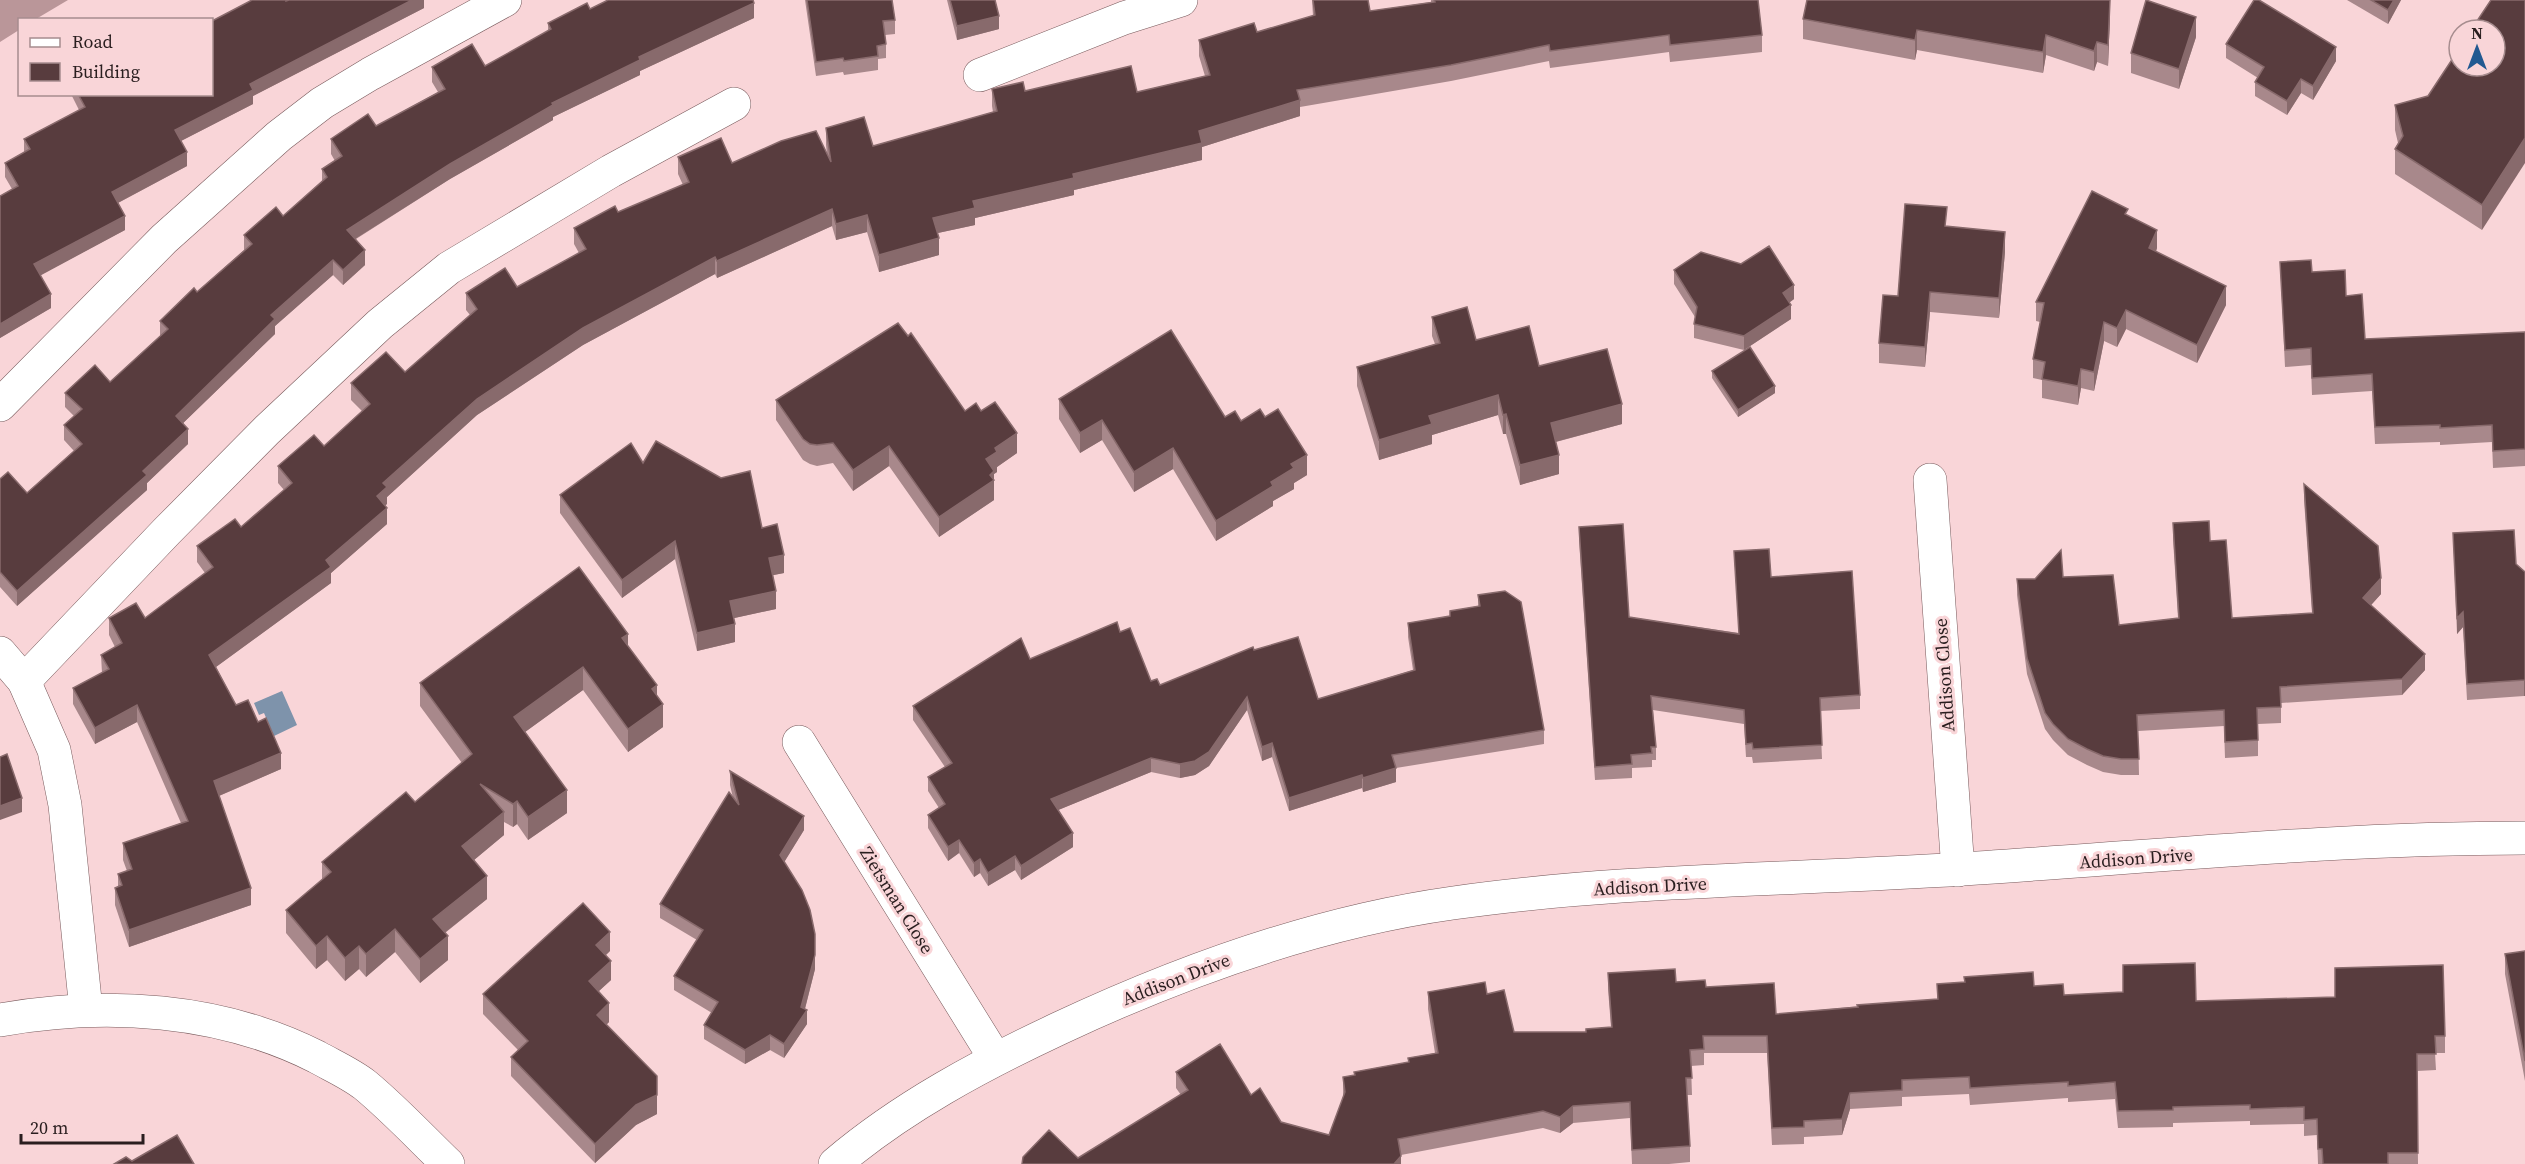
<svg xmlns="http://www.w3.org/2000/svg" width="2525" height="1164" font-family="'Source Serif 4',serif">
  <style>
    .forest { fill: #ba9699 }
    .water { fill: #7e93ab }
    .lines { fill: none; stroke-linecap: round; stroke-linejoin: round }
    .minor-casing { stroke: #785a5c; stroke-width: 34 }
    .minor { stroke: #fff; stroke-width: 33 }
    .wall { fill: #a8888b }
    .shaded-wall { fill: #886a6c }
    .building { fill: #583c3e; stroke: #886a6c; stroke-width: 1.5 }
    .labels { text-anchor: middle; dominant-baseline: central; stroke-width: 6; stroke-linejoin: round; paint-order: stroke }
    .street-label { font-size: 18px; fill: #2a1e1f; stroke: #f9d5d8 }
  </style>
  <rect width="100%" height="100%" fill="#f9d5d8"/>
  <path class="forest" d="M 0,0 L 68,0 L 36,19 L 20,20 L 19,30 L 0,42 Z"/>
  <path class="water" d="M 282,691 L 297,725 L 274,736 L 264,713 L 259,715 L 254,703 Z"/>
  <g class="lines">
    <g class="minor-casing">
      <g id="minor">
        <path d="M 980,75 L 1124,18 L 1181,0"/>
        <path d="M 0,405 L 164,239 L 279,136 L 322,103 L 370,74 L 505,0"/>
        <path d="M 1930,480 L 1958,870"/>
        <path d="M 0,653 L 24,681 L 54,750 L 65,805 L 86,1010"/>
        <path d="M 24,681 L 167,531 L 267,430 L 380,324 L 449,268 L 611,171 L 734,104"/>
        <path d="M 799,742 L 995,1058"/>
        <path d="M 0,1020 C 106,1001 220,1008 317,1057 C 333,1066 351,1074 365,1085 C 394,1109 421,1138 448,1164"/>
        <path d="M 835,1164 C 902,1107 981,1065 1060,1028 C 1184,970 1317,922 1453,903 C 1621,879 1793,880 1963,869 C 2150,857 2337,838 2525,838"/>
      </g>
    </g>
    <use href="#minor" class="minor"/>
  </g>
  <g class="wall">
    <path d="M 252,0 L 286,0 L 286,1 L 289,0 L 424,0 L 424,8 L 253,96 L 253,104 L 181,141 L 187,152 L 187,166 L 118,203 L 125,216 L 125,230 L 40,275 L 51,294 L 51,308 L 0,338 L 0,196 L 12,189 L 5,177 L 5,163 L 24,152 L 24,139 L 79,110 L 71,94 L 212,94 L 212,21 Z"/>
    <path d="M 805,0 L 892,0 L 895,20 L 895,34 L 885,35 L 886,44 L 886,58 L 878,59 L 878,70 L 844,75 L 843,72 L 816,76 Z"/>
    <path d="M 947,0 L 995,0 L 999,29 L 957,40 Z"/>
    <path d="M 1312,0 L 1368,0 L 1370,11 L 1431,2 L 1431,0 L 1758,0 L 1762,35 L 1762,52 L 1670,62 L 1669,52 L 1550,68 L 1549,61 L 1451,81 L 1300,107 L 1300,116 L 1202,147 L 1202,160 L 1074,190 L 1074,195 L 975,218 L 975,225 L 938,233 L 939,255 L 879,272 L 867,232 L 836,240 L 832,226 L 717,278 L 715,274 L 583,345 L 477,415 L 387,497 L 387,504 L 385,505 L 387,524 L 331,573 L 331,583 L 216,667 L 236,705 L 258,722 L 281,769 L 219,796 L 251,905 L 129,947 L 115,905 L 115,888 L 118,887 L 118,874 L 127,871 L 123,860 L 123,843 L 181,823 L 137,722 L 95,744 L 73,704 L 73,688 L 102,673 L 101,655 L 115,647 L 109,635 L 109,618 L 145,618 L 205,573 L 197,562 L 197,546 L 241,527 L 284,490 L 278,483 L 278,466 L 324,446 L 362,411 L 351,400 L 351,383 L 405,372 L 470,315 L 466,310 L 466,293 L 517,287 L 579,253 L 574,244 L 574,228 L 618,212 L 683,185 L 678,174 L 678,157 L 732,163 L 827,154 L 826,145 L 826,128 L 873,146 L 993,112 L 992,106 L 992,89 L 1025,91 L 1137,92 L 1205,76 L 1199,56 L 1199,40 L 1257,32 L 1313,16 Z"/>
    <path d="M 2347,0 L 2401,0 L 2388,24 Z"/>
    <path d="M 2491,0 L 2482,230 L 2395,174 L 2395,149 L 2398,143 L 2395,130 L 2395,105 L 2428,96 Z"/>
    <path d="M 590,9 L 754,18 L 640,71 L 640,75 L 553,117 L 553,120 L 450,179 L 356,239 L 365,265 L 343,285 L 333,275 L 275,326 L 275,334 L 183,423 L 188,444 L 147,483 L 147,490 L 17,606 L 0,587 L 0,479 L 27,493 L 74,451 L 64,440 L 64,425 L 74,416 L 65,407 L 65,393 L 110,382 L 160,336 L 160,321 L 197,292 L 244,250 L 244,235 L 283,216 L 322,181 L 322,169 L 335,161 L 331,154 L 331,139 L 376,126 L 438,92 L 432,82 L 432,67 L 485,66 L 548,31 L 548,23 Z"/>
    <path d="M 2110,15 L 2108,66 L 2097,62 L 2094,71 L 2046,55 L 2043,73 L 1917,50 L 1915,60 L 1803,39 L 1803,19 Z"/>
    <path d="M 2196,37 L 2179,89 L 2131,73 L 2131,53 Z"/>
    <path d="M 2226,44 L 2336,61 L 2313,100 L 2301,93 L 2287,115 L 2255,96 L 2255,82 L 2258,78 L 2226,58 Z"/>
    <path d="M 2128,215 L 2157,248 L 2156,252 L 2226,305 L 2197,363 L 2126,329 L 2117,347 L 2104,341 L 2094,391 L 2081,388 L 2078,405 L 2042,398 L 2042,380 L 2033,378 L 2033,359 L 2040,322 L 2036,321 L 2036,302 Z"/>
    <path d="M 1947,227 L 2005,252 L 1999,318 L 1930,312 L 1925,367 L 1879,363 L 1879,343 L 1898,296 Z"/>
    <path d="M 2280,262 L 2312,272 L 2346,296 L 2365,339 L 2525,338 L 2525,466 L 2493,468 L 2492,442 L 2440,445 L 2440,442 L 2375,444 L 2372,391 L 2312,395 L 2311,365 L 2285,367 Z"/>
    <path d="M 1674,270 L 1794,299 L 1789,303 L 1791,319 L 1744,350 L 1694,338 L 1694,324 L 1695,317 L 1674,284 Z"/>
    <path d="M 1432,317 L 1476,340 L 1539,366 L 1622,424 L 1556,442 L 1559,474 L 1520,485 L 1506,434 L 1503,434 L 1498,415 L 1432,435 L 1432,444 L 1379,460 L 1357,386 L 1357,367 L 1435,344 L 1432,336 Z"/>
    <path d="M 908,336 L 965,411 L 981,411 L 1017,453 L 997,467 L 997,472 L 994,474 L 994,500 L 939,537 L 889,466 L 853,491 L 833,463 L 817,466 L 810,464 L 803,460 L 776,420 L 776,400 Z"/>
    <path d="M 1712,371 L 1775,393 L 1738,417 L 1712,378 Z"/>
    <path d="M 1059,399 L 1241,421 L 1265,417 L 1307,475 L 1294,483 L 1294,489 L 1273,501 L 1273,506 L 1216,541 L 1173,469 L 1134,492 L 1102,440 L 1080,453 L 1059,419 Z"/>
    <path d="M 643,463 L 762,528 L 784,573 L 773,575 L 776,609 L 734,618 L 735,642 L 697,651 L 675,559 L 622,598 L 560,513 L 560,495 Z"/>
    <path d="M 2304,484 L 2381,594 L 2371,605 L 2425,670 L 2402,695 L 2281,703 L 2281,723 L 2258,724 L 2258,756 L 2225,758 L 2224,726 L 2138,731 L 2139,775 L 2121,775 L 2103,772 L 2087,765 L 2068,755 L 2053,740 L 2045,729 L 2027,674 L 2017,595 L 2017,579 L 2035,579 L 2063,577 L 2119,625 L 2178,618 L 2173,539 L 2173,523 L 2210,541 L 2232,618 L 2312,613 L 2304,500 Z"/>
    <path d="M 1579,527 L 1629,617 L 1739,633 L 1734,551 L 1771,577 L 1860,695 L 1860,709 L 1820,711 L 1822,759 L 1753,763 L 1752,757 L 1746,757 L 1744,724 L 1653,710 L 1656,747 L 1656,760 L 1652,760 L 1652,767 L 1632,768 L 1632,778 L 1595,780 L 1579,540 Z"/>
    <path d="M 2453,533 L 2516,564 L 2525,572 L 2525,696 L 2524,696 L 2467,700 L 2463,627 L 2457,634 Z"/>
    <path d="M 1478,595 L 1544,730 L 1544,744 L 1396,768 L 1396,782 L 1363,792 L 1362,788 L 1289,811 L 1272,757 L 1262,761 L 1247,710 L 1209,766 L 1195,775 L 1180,778 L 1151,772 L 1058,810 L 1073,847 L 1021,880 L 1015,870 L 988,886 L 980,873 L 974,877 L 959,853 L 948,861 L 928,828 L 928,815 L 939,808 L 928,791 L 928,777 L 945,767 L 913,720 L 913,706 L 1030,659 L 1120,632 L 1151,681 L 1160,685 L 1254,650 L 1318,699 L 1413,670 L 1408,637 L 1408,623 L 1450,616 L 1450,611 L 1478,606 Z"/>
    <path d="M 628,646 L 657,697 L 663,727 L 628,752 L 583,690 L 525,732 L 567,813 L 528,840 L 517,824 L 513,827 L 504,822 L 504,835 L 474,860 L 487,899 L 445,933 L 448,960 L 420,983 L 395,952 L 366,977 L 359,969 L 345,981 L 327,960 L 316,969 L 286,933 L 286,910 L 322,880 L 322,862 L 415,802 L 462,763 L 420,706 L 420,683 Z"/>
    <path d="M 730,771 L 804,830 L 784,862 L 815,969 L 805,1009 L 807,1024 L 784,1058 L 770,1050 L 745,1064 L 704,1039 L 704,1025 L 712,1013 L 674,990 L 674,976 L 697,940 L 660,918 L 660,904 L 733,798 L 730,785 Z"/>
    <path d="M 610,951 L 606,955 L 611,980 L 599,991 L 609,1022 L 606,1025 L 657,1114 L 636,1125 L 595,1163 L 511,1076 L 511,1057 L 518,1050 L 483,1014 L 483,994 Z"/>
    <path d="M 2525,951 L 2525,1081 L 2505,974 L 2505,954 Z"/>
    <path d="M 2335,968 L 2445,1036 L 2445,1053 L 2435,1053 L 2436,1070 L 2417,1071 L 2418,1164 L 2318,1164 L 2317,1135 L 2304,1136 L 2304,1124 L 2250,1125 L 2250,1121 L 2173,1123 L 2173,1127 L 2118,1128 L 2115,1099 L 2068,1102 L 2068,1098 L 1970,1105 L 1969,1094 L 1902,1097 L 1902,1106 L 1850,1109 L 1842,1135 L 1804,1137 L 1804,1144 L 1772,1145 L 1767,1053 L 1704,1053 L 1704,1065 L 1691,1066 L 1692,1095 L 1687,1095 L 1690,1146 L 1690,1162 L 1669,1164 L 1632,1164 L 1630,1118 L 1573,1123 L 1560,1133 L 1543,1128 L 1401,1155 L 1401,1164 L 1078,1158 L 1181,1095 L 1176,1088 L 1176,1072 L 1251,1095 L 1281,1122 L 1329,1135 L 1343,1098 L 1343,1077 L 1354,1075 L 1354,1072 L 1408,1062 L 1408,1058 L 1435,1053 L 1428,1009 L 1428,992 L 1487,994 L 1514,1032 L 1586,1032 L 1611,1027 L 1608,989 L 1608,973 L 1706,987 L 1776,1014 L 1937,999 L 1937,984 L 1964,982 L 1964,977 L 2034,986 L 2064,995 L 2196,1001 L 2335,997 Z"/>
  </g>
  <g class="shaded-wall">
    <path d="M 412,0 L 424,0 L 424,8 L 253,96 L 253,104 L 175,144 L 175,130 L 250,84 Z"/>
    <path d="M 2110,0 L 2110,15 L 2108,66 L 2108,45 Z"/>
    <path d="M 2394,0 L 2401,0 L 2388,24 L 2388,10 Z"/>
    <path d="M 754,3 L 754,18 L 640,71 L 640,75 L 553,117 L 553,120 L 450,179 L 347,244 L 347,230 L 450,164 L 552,103 L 639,57 Z"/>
    <path d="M 999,16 L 999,29 L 957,40 L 957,26 Z"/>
    <path d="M 2196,17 L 2196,37 L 2179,89 L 2179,69 Z"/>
    <path d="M 1917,30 L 1917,50 L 1915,60 L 1915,40 Z"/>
    <path d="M 2046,35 L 2046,55 L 2043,73 L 2043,52 Z"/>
    <path d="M 2097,42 L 2097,62 L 2094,71 L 2094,51 Z"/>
    <path d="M 2336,47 L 2336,61 L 2313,100 L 2313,86 Z"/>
    <path d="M 2301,79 L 2301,93 L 2287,115 L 2287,101 Z"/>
    <path d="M 1300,100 L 1300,116 L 1202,147 L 1202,160 L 1074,190 L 1074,195 L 975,218 L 975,225 L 933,234 L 933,218 L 973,201 L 1073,174 L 1199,131 Z"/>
    <path d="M 2525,138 L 2525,163 L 2482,230 L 2482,205 Z"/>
    <path d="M 187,152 L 187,166 L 112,206 L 112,192 Z"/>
    <path d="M 832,209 L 832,226 L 717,278 L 717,261 Z"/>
    <path d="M 867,215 L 867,232 L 836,240 L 836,224 Z"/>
    <path d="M 125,216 L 125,230 L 34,279 L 34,264 Z"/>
    <path d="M 2157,230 L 2157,248 L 2149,267 L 2149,248 Z"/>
    <path d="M 2005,232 L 2005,252 L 1999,318 L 1999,298 Z"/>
    <path d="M 939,238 L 939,255 L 879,272 L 879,255 Z"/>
    <path d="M 365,250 L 365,265 L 343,285 L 343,270 Z"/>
    <path d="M 715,257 L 715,274 L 583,345 L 477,415 L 387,497 L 387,504 L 377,512 L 377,496 L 383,483 L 477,399 L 583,328 Z"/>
    <path d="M 333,260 L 333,275 L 275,326 L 275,334 L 176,430 L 176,416 L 271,315 Z"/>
    <path d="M 1794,285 L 1794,299 L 1783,307 L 1783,293 Z"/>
    <path d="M 2226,286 L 2226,305 L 2197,363 L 2197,345 Z"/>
    <path d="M 1930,292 L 1930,312 L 1925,367 L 1925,347 Z"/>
    <path d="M 51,294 L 51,308 L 0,338 L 0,324 Z"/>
    <path d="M 1791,305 L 1791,319 L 1744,350 L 1744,336 Z"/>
    <path d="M 2126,310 L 2126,329 L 2117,347 L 2117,328 Z"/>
    <path d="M 2104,322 L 2104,341 L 2094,391 L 2094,372 Z"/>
    <path d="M 2081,369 L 2081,388 L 2078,405 L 2078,386 Z"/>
    <path d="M 1775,386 L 1775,393 L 1738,417 L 1738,410 Z"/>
    <path d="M 1498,395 L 1498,415 L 1432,435 L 1432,444 L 1379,460 L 1379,440 L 1429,416 Z"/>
    <path d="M 1622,404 L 1622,424 L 1551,443 L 1551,423 Z"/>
    <path d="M 1506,414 L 1506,434 L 1503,434 L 1503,415 Z"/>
    <path d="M 1102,420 L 1102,440 L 1080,453 L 1080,433 Z"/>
    <path d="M 188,429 L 188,444 L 147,483 L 147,490 L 17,606 L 17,591 Z"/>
    <path d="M 1017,433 L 1017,453 L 997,467 L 997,472 L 994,474 L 994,500 L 939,537 L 939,517 L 995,448 Z"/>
    <path d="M 889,446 L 889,466 L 853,491 L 853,470 Z"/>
    <path d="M 1173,448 L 1173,469 L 1134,492 L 1134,472 Z"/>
    <path d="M 1307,455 L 1307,475 L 1294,483 L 1294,489 L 1273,501 L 1273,506 L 1216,541 L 1216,521 L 1271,482 L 1291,464 Z"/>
    <path d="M 1559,455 L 1559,474 L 1520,485 L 1520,465 Z"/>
    <path d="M 387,508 L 387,524 L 331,573 L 331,583 L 209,672 L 209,655 L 326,560 Z"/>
    <path d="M 675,541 L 675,559 L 622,598 L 622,580 Z"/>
    <path d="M 784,555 L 784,573 L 769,576 L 769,558 Z"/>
    <path d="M 2381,578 L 2381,594 L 2363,614 L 2363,598 Z"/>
    <path d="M 776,591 L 776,609 L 730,619 L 730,601 Z"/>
    <path d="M 2463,612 L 2463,627 L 2457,634 L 2457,618 Z"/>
    <path d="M 735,624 L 735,642 L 697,651 L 697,633 Z"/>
    <path d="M 628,634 L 628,657 L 622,638 Z"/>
    <path d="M 2425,654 L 2425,670 L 2402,695 L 2402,679 Z"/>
    <path d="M 583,667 L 583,690 L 514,740 L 514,717 Z"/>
    <path d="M 2525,680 L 2525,696 L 2524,696 L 2524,681 Z"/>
    <path d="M 657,685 L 657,708 L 663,704 L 663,727 L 628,752 L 628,729 L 652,689 Z"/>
    <path d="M 1247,697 L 1247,710 L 1209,766 L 1195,775 L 1180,778 L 1180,764 Z"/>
    <path d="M 137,705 L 137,722 L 95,744 L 95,728 Z"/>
    <path d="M 1272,743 L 1272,757 L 1262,761 L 1262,747 Z"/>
    <path d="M 281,753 L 281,769 L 214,798 L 214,781 Z"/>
    <path d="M 1151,758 L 1151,772 L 1051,813 L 1051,799 Z"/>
    <path d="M 1396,768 L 1396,782 L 1363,792 L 1363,778 Z"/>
    <path d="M 1362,775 L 1362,788 L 1289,811 L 1289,798 Z"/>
    <path d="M 567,790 L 567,813 L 528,840 L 528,817 Z"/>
    <path d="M 22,798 L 22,812 L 0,820 L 0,806 Z"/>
    <path d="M 517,801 L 517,824 L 513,827 L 513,804 Z"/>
    <path d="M 504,812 L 504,835 L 462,870 L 462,846 Z"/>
    <path d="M 804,816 L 804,830 L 780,869 L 780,855 Z"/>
    <path d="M 1073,833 L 1073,847 L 1021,880 L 1021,866 Z"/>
    <path d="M 959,840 L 959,853 L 948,861 L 948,847 Z"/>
    <path d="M 1015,856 L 1015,870 L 988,886 L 988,873 Z"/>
    <path d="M 980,859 L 980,873 L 974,877 L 974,863 Z"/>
    <path d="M 487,876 L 487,899 L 433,942 L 433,919 Z"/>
    <path d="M 251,888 L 251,905 L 129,947 L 129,930 Z"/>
    <path d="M 395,929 L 395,952 L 366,977 L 366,954 Z"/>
    <path d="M 610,932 L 610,951 L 596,964 L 596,945 Z"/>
    <path d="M 327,936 L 327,960 L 316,969 L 316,946 Z"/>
    <path d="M 448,936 L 448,960 L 420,983 L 420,959 Z"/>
    <path d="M 359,946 L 359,969 L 345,981 L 345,958 Z"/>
    <path d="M 815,955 L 815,969 L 803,1016 L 807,1010 L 807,1024 L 784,1058 L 784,1044 L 801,1007 Z"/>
    <path d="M 611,961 L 611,980 L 589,1000 L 589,981 Z"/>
    <path d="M 609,1003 L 609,1022 L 597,1034 L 597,1015 Z"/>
    <path d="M 770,1035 L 770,1050 L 745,1064 L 745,1050 Z"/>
    <path d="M 1850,1093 L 1850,1109 L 1842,1135 L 1842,1119 Z"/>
    <path d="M 657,1095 L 657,1114 L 636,1125 L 595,1163 L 595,1144 L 636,1105 Z"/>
    <path d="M 1573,1106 L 1573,1123 L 1560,1133 L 1560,1117 Z"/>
    <path d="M 1401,1156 L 1401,1164 L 1394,1164 Z"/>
  </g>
  <g class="building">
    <path d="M 252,0 L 286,0 L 286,1 L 289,0 L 412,0 L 250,84 L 253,90 L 175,130 L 187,152 L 112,192 L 125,216 L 34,264 L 51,294 L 0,324 L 0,196 L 18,186 L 5,163 L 30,149 L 24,139 L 85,107 L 78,94 L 212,94 L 212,21 Z"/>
    <path d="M 608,0 L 753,0 L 754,3 L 639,57 L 640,60 L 552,103 L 553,105 L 450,164 L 347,230 L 365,250 L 343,270 L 333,260 L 271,315 L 275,319 L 176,416 L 188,429 L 143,471 L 147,475 L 17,591 L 0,572 L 0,479 L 8,472 L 27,493 L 82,444 L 64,425 L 82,409 L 65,393 L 95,365 L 110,382 L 168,329 L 160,321 L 194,288 L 197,292 L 252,244 L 244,235 L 276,207 L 283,216 L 327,177 L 322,169 L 342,156 L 331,139 L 368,114 L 376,126 L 445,89 L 432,67 L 472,44 L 485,66 L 551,29 L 548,23 L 587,3 L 590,9 Z"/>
    <path d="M 807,0 L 892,0 L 895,20 L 883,21 L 886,44 L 877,46 L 878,56 L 844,61 L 843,58 L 816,62 Z"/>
    <path d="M 950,0 L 995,0 L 999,16 L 957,26 Z"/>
    <path d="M 1313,0 L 1368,0 L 1370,11 L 1435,2 L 1434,0 L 1758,0 L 1762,35 L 1670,45 L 1669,35 L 1550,51 L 1549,45 L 1451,65 L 1297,90 L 1300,100 L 1199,131 L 1202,143 L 1073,174 L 1074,178 L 973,201 L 975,208 L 933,218 L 939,238 L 879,255 L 867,215 L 836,224 L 832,209 L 717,261 L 715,257 L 583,328 L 477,399 L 383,483 L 387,487 L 377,496 L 387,508 L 326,560 L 331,567 L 209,655 L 236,705 L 248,700 L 258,722 L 266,718 L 281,753 L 214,781 L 251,888 L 129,930 L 115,888 L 122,885 L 118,874 L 132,869 L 123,843 L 188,821 L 137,705 L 95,728 L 73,688 L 109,669 L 101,655 L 122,643 L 109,618 L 136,603 L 145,618 L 213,567 L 197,546 L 235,519 L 241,527 L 292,483 L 278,466 L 314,435 L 324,446 L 370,404 L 351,383 L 386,352 L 405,372 L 477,309 L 466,293 L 505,268 L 517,287 L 586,249 L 574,228 L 615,206 L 618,212 L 689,182 L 678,157 L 721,138 L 732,163 L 781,141 L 816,131 L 831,162 L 826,128 L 864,117 L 873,146 L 997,111 L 992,89 L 1023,82 L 1025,91 L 1131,66 L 1137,92 L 1210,75 L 1199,40 L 1254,23 L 1257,32 L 1315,15 Z"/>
    <path d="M 1807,0 L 2110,0 L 2108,45 L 2097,42 L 2094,51 L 2046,35 L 2043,52 L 1917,30 L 1915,40 L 1803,19 Z"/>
    <path d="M 2146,0 L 2196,17 L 2179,69 L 2131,53 Z"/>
    <path d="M 2254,0 L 2259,0 L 2336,47 L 2313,86 L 2301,79 L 2287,101 L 2255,82 L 2264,67 L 2226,44 Z"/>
    <path d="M 2371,0 L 2394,0 L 2388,10 Z"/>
    <path d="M 2491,0 L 2525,0 L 2525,138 L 2482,205 L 2395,149 L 2403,136 L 2395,105 L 2428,96 L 2459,49 L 2459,66 L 2495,66 L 2495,30 L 2471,30 Z"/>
    <path d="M 2092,191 L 2128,209 L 2125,214 L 2157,230 L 2149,248 L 2226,286 L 2197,345 L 2126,310 L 2117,328 L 2104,322 L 2094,372 L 2081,369 L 2078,386 L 2042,379 L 2045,362 L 2033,359 L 2044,303 L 2036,302 Z"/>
    <path d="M 1905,204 L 1947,207 L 1945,226 L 2005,232 L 1999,298 L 1930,292 L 1925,347 L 1879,343 L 1883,295 L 1898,296 Z"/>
    <path d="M 1769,246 L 1794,285 L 1783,293 L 1791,305 L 1744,336 L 1694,324 L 1697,307 L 1674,270 L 1701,252 L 1741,264 Z"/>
    <path d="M 2311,260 L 2312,272 L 2345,270 L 2346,296 L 2362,294 L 2365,339 L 2525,332 L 2525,449 L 2493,451 L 2492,425 L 2440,428 L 2440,425 L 2375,427 L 2372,374 L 2312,378 L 2311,348 L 2285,350 L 2280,262 Z"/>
    <path d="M 1467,307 L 1476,340 L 1529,326 L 1539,366 L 1607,349 L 1622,404 L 1551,423 L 1559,455 L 1520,465 L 1506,414 L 1503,415 L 1498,395 L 1429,416 L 1432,424 L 1379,440 L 1357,367 L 1440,343 L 1432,317 Z"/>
    <path d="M 898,323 L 908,336 L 911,333 L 965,411 L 976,403 L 981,411 L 995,402 L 1017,433 L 995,448 L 997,452 L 986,459 L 994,471 L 990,475 L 994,480 L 939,517 L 889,446 L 853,470 L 833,443 L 817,445 L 810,444 L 803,439 L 776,400 Z"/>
    <path d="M 1171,330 L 1225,417 L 1235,411 L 1241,421 L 1260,409 L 1265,417 L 1278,409 L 1307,455 L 1291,464 L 1294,468 L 1271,482 L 1273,486 L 1216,521 L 1173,448 L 1134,472 L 1102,420 L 1080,433 L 1059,399 Z"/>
    <path d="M 1750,347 L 1775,386 L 1738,410 L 1712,371 Z"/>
    <path d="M 656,441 L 721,478 L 750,471 L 762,528 L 777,524 L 784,555 L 769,558 L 776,591 L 730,601 L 735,624 L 697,633 L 675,541 L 622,580 L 560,495 L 631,443 L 643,463 Z"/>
    <path d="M 2304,484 L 2378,546 L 2381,578 L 2363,598 L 2425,654 L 2402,679 L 2280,687 L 2281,707 L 2257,708 L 2258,740 L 2225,742 L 2224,710 L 2137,715 L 2139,759 L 2121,759 L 2103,756 L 2087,749 L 2068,739 L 2053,724 L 2045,713 L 2027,658 L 2017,579 L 2035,579 L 2061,550 L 2063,577 L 2113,575 L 2119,625 L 2179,618 L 2173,523 L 2209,521 L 2210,541 L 2226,540 L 2232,618 L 2313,613 Z"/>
    <path d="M 1623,524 L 1629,617 L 1739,634 L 1734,551 L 1769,549 L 1771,577 L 1852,571 L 1860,695 L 1820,698 L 1822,745 L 1753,749 L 1752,743 L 1746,744 L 1744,710 L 1651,696 L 1656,747 L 1651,747 L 1652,753 L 1631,755 L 1632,764 L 1595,767 L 1579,527 Z"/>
    <path d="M 2514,530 L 2516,564 L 2525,572 L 2525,680 L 2467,684 L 2463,612 L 2457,618 L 2453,533 Z"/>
    <path d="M 579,567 L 628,634 L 622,638 L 657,685 L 652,689 L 663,704 L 628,729 L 583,667 L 514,717 L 567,790 L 528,817 L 517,801 L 513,804 L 480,784 L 504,812 L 462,846 L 487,876 L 433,919 L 448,936 L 420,959 L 395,929 L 366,954 L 359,946 L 345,958 L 327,936 L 316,946 L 286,910 L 331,872 L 322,862 L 406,792 L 415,802 L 472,754 L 420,683 Z"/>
    <path d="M 1505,591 L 1521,602 L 1544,730 L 1392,755 L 1396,768 L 1363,778 L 1362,775 L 1289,798 L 1272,743 L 1262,747 L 1247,697 L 1209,752 L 1195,761 L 1180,764 L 1151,758 L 1051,799 L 1073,833 L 1021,866 L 1015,856 L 988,873 L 980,859 L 974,863 L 959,840 L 948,847 L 928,815 L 945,804 L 928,777 L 952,763 L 913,706 L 1021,638 L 1030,659 L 1117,622 L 1120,632 L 1130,628 L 1151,681 L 1157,679 L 1160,685 L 1253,647 L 1254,650 L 1298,637 L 1318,699 L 1415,670 L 1408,623 L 1450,616 L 1450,611 L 1480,606 L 1478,595 Z"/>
    <path d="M 7,754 L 22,798 L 0,806 L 0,757 Z"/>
    <path d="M 730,771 L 804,816 L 780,855 L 802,890 L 810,910 L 815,934 L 815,955 L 801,1007 L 807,1010 L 784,1044 L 770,1035 L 745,1050 L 704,1025 L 718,1002 L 674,976 L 703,930 L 660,904 L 729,792 L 739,805 Z"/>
    <path d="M 583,903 L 610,932 L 596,945 L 611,961 L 589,981 L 609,1003 L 597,1015 L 657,1076 L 657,1095 L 636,1105 L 595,1144 L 511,1057 L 528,1041 L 483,994 Z"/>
    <path d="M 2525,951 L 2525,1061 L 2505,954 Z"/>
    <path d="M 2195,963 L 2196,1001 L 2335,997 L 2335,968 L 2443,965 L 2445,1036 L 2435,1036 L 2436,1054 L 2417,1054 L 2418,1153 L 2388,1153 L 2388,1164 L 2323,1164 L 2322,1149 L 2318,1149 L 2317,1119 L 2304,1120 L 2304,1107 L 2250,1109 L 2250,1105 L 2173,1107 L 2173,1110 L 2118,1111 L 2115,1082 L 2068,1086 L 2068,1082 L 1970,1088 L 1969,1077 L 1902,1080 L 1902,1090 L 1850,1093 L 1842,1119 L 1804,1121 L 1804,1127 L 1772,1128 L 1767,1036 L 1703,1036 L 1704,1049 L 1690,1050 L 1692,1078 L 1686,1078 L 1690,1146 L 1632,1150 L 1630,1102 L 1573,1106 L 1560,1117 L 1543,1111 L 1398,1139 L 1401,1156 L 1394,1164 L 1022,1164 L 1023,1157 L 1049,1130 L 1078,1158 L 1188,1090 L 1176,1072 L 1220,1044 L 1251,1095 L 1260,1088 L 1281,1122 L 1329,1135 L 1345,1092 L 1343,1077 L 1355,1075 L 1354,1072 L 1409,1062 L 1408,1058 L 1438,1053 L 1428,992 L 1485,982 L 1487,994 L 1504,990 L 1514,1032 L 1586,1032 L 1586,1029 L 1612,1027 L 1608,973 L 1675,969 L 1676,982 L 1705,980 L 1706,987 L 1774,983 L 1776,1014 L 1858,1007 L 1857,1005 L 1938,999 L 1937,984 L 1965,982 L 1964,977 L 2033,972 L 2034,986 L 2063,984 L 2064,995 L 2123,992 L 2123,965 Z"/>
    <path d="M 177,1135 L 194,1164 L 114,1164 L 126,1157 L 132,1161 Z"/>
  </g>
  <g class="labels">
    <g class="street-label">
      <text transform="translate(1944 675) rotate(-94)">Addison Close</text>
      <text transform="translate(2136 858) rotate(-4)">Addison Drive</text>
      <text transform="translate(1650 886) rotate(-3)">Addison Drive</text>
      <text transform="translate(897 900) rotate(58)">Zietsman Close</text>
      <text transform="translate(1176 979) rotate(-21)">Addison Drive</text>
    </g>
  </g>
  <rect x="18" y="18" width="195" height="78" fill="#f9d5d8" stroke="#a68c8e" stroke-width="1.5"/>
  <rect x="30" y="38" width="30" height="9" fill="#ffffff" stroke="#a68c8e" stroke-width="1.5"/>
  <text x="72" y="48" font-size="18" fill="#2a1e1f">Road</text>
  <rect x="30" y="63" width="30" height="18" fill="#583c3e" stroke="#a68c8e" stroke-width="1.5"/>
  <text x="72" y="78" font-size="18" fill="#2a1e1f">Building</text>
  <g transform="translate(2477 48)"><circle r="28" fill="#f9d5d8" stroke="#a68c8e" stroke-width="1.5"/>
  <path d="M0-4.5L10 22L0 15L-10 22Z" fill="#225991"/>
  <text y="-9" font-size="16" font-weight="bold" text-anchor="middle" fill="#2a1e1f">N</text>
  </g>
  <path d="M21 1134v9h122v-9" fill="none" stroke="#2a1e1f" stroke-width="3"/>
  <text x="30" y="1134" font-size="18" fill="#2a1e1f" stroke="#f9d5d8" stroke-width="4.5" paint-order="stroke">20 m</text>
</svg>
